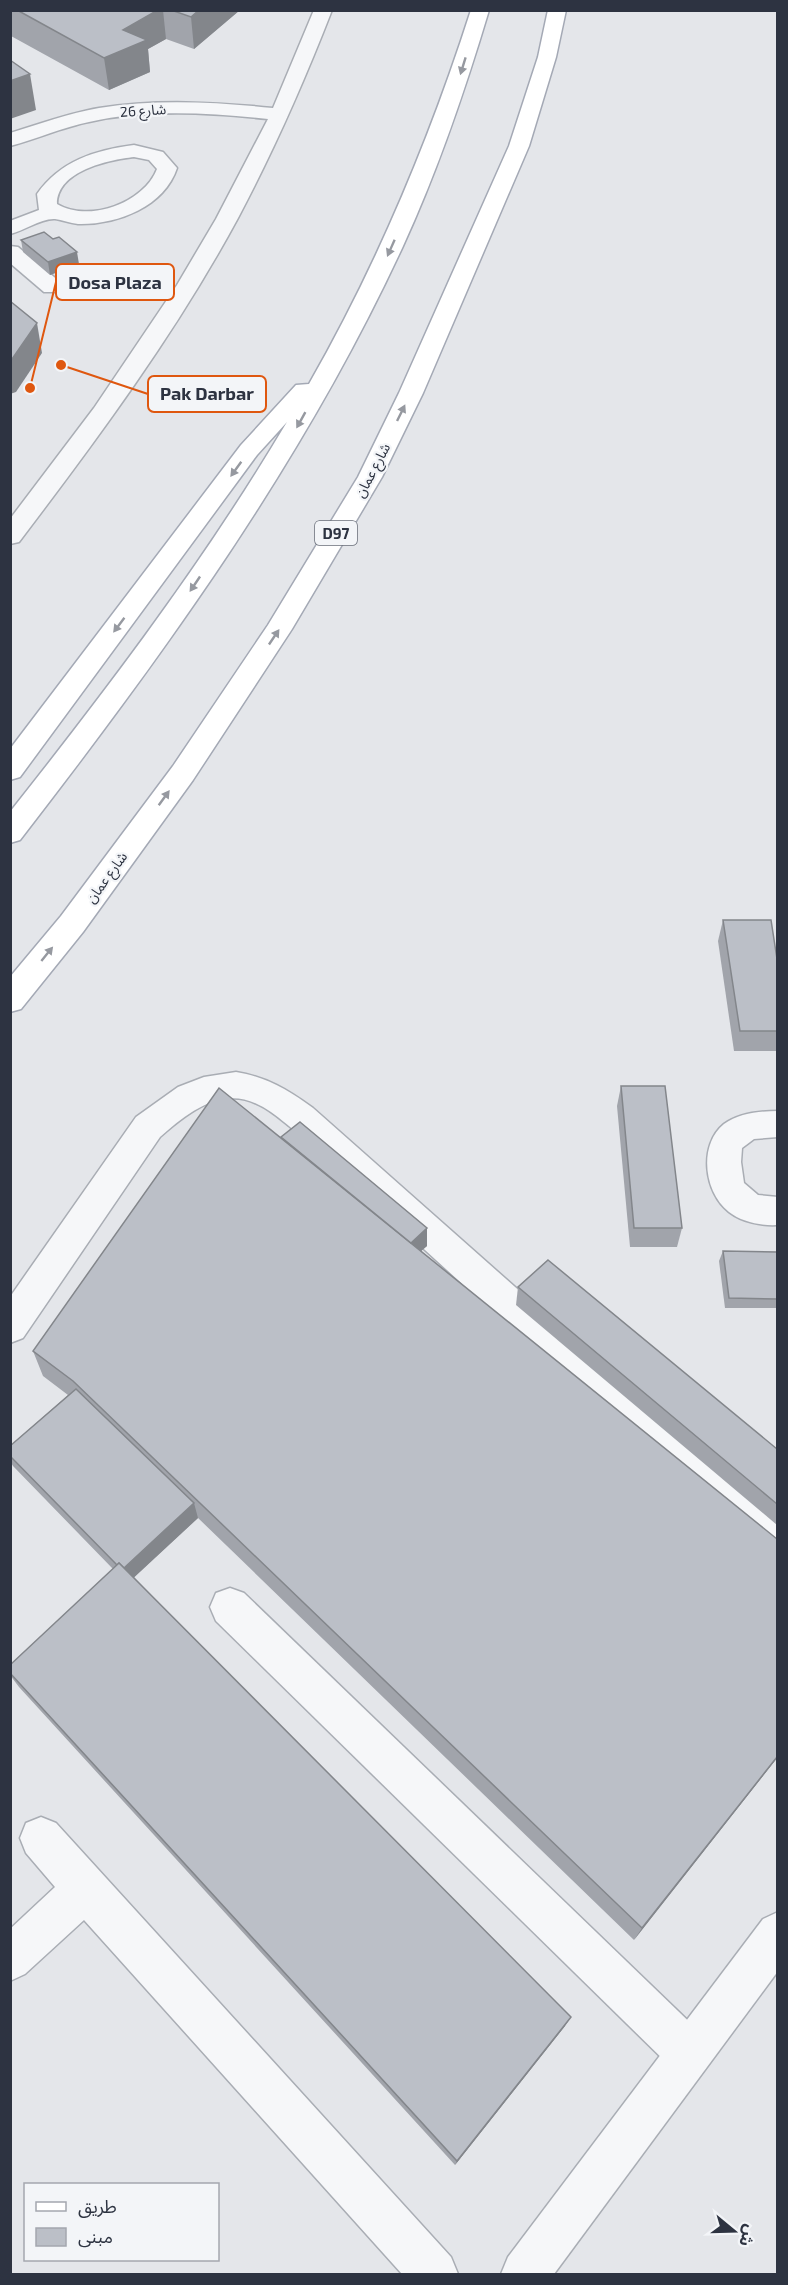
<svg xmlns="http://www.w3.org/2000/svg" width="788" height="2285" font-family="'Exo 2','Noto Sans Arabic',sans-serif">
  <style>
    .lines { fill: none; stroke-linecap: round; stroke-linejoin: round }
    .lane-casing { stroke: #a9adb4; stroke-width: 3 }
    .street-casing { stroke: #a9adb4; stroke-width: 3 }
    .primary-casing { stroke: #a4a9b5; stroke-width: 3 }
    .lane { fill: #f6f7f9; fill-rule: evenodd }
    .street { fill: #f6f7f9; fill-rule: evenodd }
    .primary { fill: #fff; fill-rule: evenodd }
    .wall { fill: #a1a4ab }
    .shaded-wall { fill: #83868b }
    .building { fill: #bbbfc7; stroke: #83868b; stroke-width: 1.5 }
    .oneway { fill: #9699a0 }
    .labels { text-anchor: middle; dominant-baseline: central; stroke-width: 4.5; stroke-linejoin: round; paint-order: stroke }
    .far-street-label { font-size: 14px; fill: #2d3341; stroke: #f3f5f8 }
    .shield { fill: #f3f5f8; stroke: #686d78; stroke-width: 1.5 }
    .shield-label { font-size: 15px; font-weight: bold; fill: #2d3341 }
    .leader { fill: none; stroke: #df570f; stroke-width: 2 }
    .callout-dot { fill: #df570f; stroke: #f3f5f8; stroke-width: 2 }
    .callout { fill: #f3f5f8; stroke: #df570f; stroke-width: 2 }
    .callout-label { font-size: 18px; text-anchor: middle; font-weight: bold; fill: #2d3341 }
  </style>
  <rect width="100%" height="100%" fill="#e4e6ea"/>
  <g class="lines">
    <g class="lane-casing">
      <g id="lane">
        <path d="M 134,145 L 163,152 L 177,168 C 164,207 117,225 78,224 C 70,223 62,220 55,219 C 41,218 24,231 10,234 L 10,221 L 39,210 L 37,194 C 60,161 95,150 134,145 ZM 134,157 L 149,160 L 157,169 C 144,203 89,223 57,204 C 57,171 108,160 134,157 Z"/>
        <path d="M 236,1072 C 267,1077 288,1090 313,1108 L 778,1520 L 778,1564 L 764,1559 L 289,1126 C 280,1119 270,1110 259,1105 C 222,1085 187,1113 160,1137 L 23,1338 L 10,1343 L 10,1297 L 136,1117 L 178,1087 L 204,1077 Z"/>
        <path d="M 778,1111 L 778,1137 L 754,1139 L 742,1148 L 741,1162 L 744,1183 L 758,1195 L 778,1197 L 778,1225 C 761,1226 742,1222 729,1212 C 704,1193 698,1145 724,1124 C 739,1113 760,1111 778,1111 Z"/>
        <path d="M 230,1588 L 244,1593 L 705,2037 L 712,2053 L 705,2069 L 689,2076 L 673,2069 L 216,1621 L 210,1607 L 216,1593 Z"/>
        <path d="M 41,1817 L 56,1823 L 451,2257 L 458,2274 L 402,2274 L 84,1920 L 25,1974 L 10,1981 L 10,1929 L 55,1887 L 26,1853 L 20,1838 L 26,1823 Z"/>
      </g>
    </g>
    <g class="street-casing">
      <g id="street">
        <path d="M 314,10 L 332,10 C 304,82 274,150 238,218 C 176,333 98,438 19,542 L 10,544 L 10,519 L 94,408 L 177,285 L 216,219 L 268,119 C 209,113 148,109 89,122 C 63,127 37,139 10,146 L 10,133 C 40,124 69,113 99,108 C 156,99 215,102 273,108 Z"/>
        <path d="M 10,246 L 18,247 L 60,282 L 63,287 L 60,292 L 44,292 L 10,263 Z"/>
        <path d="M 778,1912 L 778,1971 L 554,2274 L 501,2274 L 508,2257 L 763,1919 Z"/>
      </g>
    </g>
    <g class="primary-casing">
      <g id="primary">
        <path d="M 471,10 L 489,10 C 465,90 438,170 403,246 C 304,461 164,654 20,840 L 10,843 L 10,812 C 109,687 206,559 287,422 L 257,455 L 20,777 L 10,780 L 10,749 L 241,445 L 296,385 L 309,384 C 377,265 429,141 471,10 Z"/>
        <path d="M 548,10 L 566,10 L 556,57 L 529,146 L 423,393 L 382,477 L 292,629 L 193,780 L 83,932 L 21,1009 L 10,1012 L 10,977 L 61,916 L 173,766 L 268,625 L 358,477 L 399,393 L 509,146 L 538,57 Z"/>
      </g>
    </g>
    <use href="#lane" class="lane"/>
    <use href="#street" class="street"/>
    <use href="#primary" class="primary"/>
  </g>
  <g class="wall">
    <path d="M 10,10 L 240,10 L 194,49 L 166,39 L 148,49 L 150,72 L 109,90 L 11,36 Z"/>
    <path d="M 21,240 L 79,264 L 50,275 L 23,252 Z"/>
    <path d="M 723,920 L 777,959 L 777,1051 L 734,1051 L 718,941 Z"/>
    <path d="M 621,1086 L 682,1228 L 677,1247 L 630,1247 L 617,1106 Z"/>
    <path d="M 281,1137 L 427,1246 L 421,1251 L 777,1758 L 634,1940 L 197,1517 L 198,1518 L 134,1577 L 565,2026 L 455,2165 L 19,1687 L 10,1675 L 10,1665 L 113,1569 L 13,1466 L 10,1461 L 10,1446 L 68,1395 L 43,1376 L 33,1351 Z"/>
    <path d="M 723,1251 L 777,1252 L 777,1308 L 725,1308 L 719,1261 Z"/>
    <path d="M 518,1287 L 777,1449 L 777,1525 L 516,1305 Z"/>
  </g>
  <g class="shaded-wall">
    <path d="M 158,10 L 163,10 L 166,39 L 148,49 L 150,72 L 109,90 L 104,58 L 123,30 Z"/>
    <path d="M 199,10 L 240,10 L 194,49 L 191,17 Z"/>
    <path d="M 30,74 L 36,110 L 10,119 L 10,81 Z"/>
    <path d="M 77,252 L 79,264 L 50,275 L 48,262 Z"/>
    <path d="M 37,323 L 42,353 L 16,392 L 10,394 L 10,362 Z"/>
    <path d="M 427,1228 L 427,1246 L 406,1264 L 407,1246 Z"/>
    <path d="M 194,1503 L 198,1518 L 127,1584 L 122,1570 Z"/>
    <path d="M 777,1757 L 777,1758 L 634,1940 L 642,1928 Z"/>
    <path d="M 571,2017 L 565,2026 L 455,2165 L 457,2161 Z"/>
  </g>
  <g class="building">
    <path d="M 17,10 L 158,10 L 123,30 L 147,40 L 104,58 Z"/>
    <path d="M 171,10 L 199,10 L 191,17 Z"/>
    <path d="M 10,60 L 30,74 L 10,81 Z"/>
    <path d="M 44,232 L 53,239 L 59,237 L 77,252 L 48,262 L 21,240 Z"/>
    <path d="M 10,301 L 37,323 L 10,362 Z"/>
    <path d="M 723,920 L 771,920 L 777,959 L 777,1031 L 740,1031 Z"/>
    <path d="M 621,1086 L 665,1086 L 682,1228 L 634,1228 Z"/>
    <path d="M 219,1088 L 777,1539 L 777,1757 L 642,1928 L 73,1381 L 33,1351 Z"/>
    <path d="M 300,1122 L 427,1228 L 411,1243 L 281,1137 Z"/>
    <path d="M 723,1251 L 777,1252 L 777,1299 L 729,1298 Z"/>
    <path d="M 548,1260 L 777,1449 L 777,1504 L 518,1287 Z"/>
    <path d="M 76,1389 L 194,1503 L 124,1568 L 119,1563 L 117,1565 L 10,1456 L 10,1446 Z"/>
    <path d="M 119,1563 L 571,2017 L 457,2161 L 10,1673 L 10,1665 Z"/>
  </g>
  <defs><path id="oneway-solid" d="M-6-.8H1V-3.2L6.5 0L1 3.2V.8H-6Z" transform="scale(1.5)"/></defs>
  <g class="oneway">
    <use href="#oneway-solid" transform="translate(463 66) rotate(107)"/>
    <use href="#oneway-solid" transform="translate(391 248) rotate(114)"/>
    <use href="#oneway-solid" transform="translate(401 413) rotate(-64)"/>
    <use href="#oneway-solid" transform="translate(301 420) rotate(119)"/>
    <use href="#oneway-solid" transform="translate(236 469) rotate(126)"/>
    <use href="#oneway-solid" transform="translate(195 584) rotate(124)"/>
    <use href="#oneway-solid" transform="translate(119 625) rotate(127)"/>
    <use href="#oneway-solid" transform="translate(274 637) rotate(-56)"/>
    <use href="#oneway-solid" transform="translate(164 798) rotate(-54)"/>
    <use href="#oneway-solid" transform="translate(47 954) rotate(-51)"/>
  </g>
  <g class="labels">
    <g class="far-street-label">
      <text transform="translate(143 110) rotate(-4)">شارع 26</text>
      <text transform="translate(372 470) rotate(-62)">شارع عمان</text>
      <text transform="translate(106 877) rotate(-54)">شارع عمان</text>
    </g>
    <rect class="shield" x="315" y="521" width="42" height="24" rx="4.5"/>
    <g class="shield-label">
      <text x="336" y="533">D97</text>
    </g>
  </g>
  <path class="leader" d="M30 388L56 282M61 365L148 394"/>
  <g class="callout-dot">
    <circle cx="30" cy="388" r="6"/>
    <circle cx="61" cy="365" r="6"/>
  </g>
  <g class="callout">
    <rect x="56" y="264" width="118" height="36" rx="6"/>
    <rect x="148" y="376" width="118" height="36" rx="6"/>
  </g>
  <g class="callout-label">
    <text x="115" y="289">Dosa Plaza</text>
    <text x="207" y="400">Pak Darbar</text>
  </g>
  <rect width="788" height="2285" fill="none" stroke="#2d3341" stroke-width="24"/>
  <rect x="24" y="2183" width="195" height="78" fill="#f3f5f8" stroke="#a4a7af" stroke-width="1.5"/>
  <rect x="36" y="2202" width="30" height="9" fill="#ffffff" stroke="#a4a7af" stroke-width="1.5"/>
  <text x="78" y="2213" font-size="18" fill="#2d3341">طريق</text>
  <rect x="36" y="2228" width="30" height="18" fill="#bbbfc7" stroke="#a4a7af" stroke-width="1.5"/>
  <text x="78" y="2243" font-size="18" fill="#2d3341">مبنى</text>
  <g transform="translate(734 2231) rotate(109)" stroke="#f3f5f8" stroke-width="4.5" paint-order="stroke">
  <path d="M0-4.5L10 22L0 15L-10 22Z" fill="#2d3341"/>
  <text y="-9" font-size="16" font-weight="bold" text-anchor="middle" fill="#2d3341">ش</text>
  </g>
</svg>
